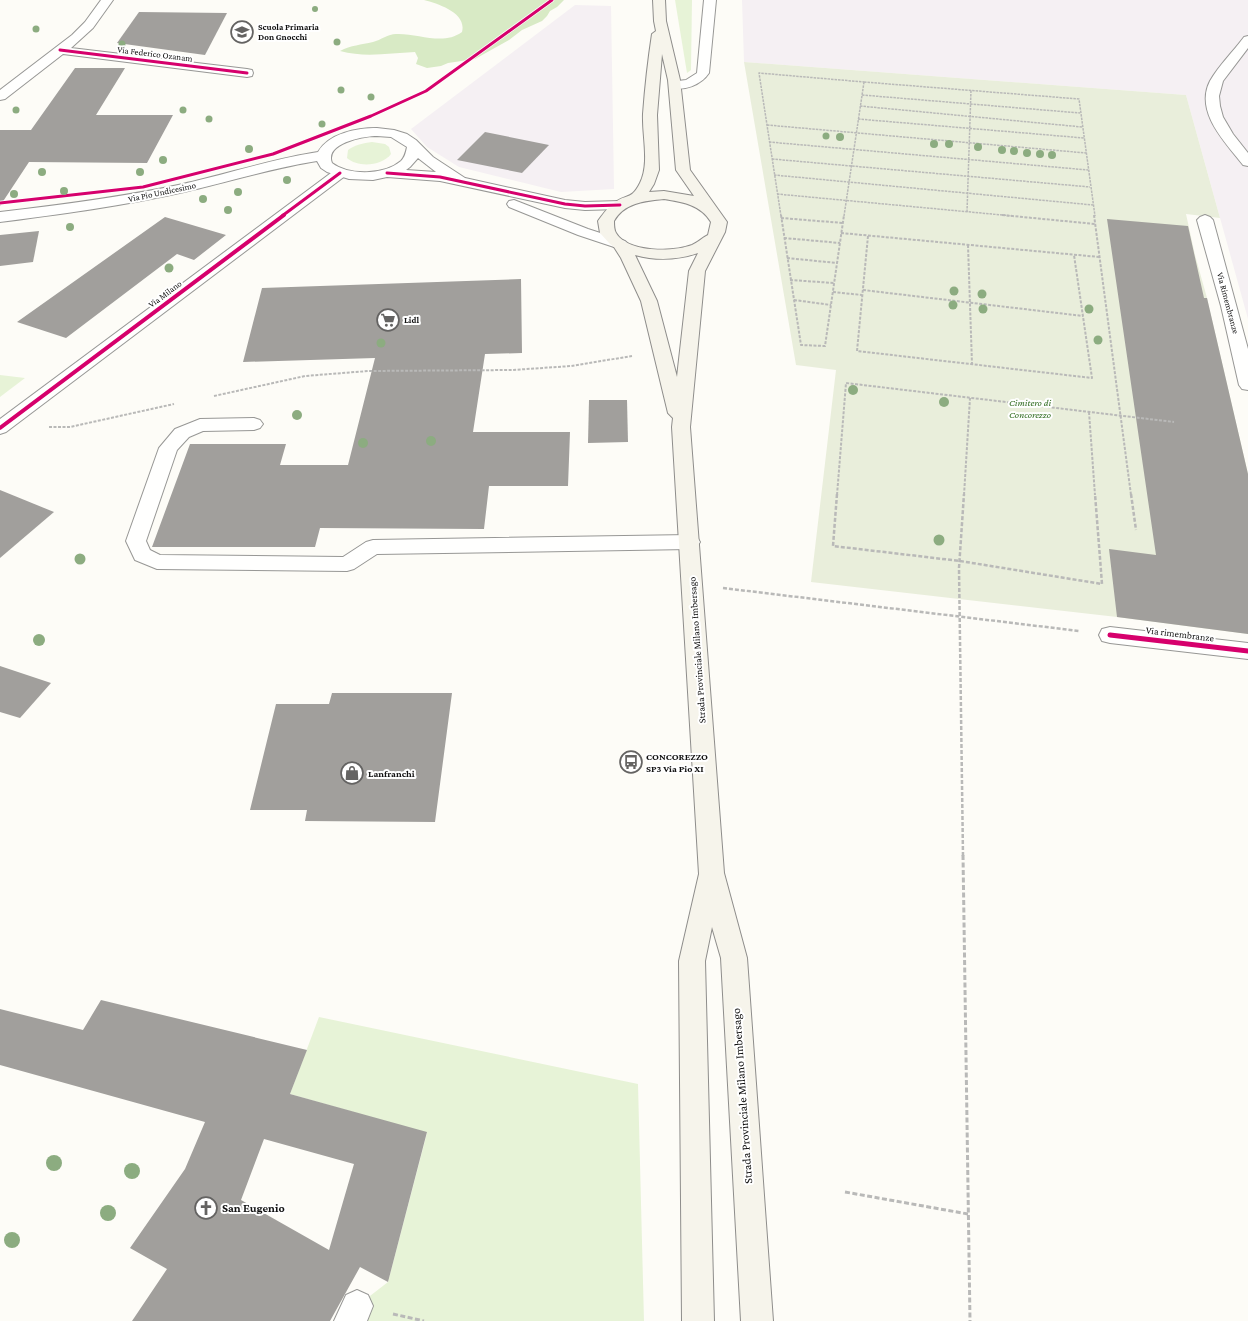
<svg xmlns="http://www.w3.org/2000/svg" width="1248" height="1321" font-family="'Crimson Pro',serif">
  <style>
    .industrial { fill: #f5f0f3 }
    .green { fill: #e7f3d7 }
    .forest { fill: #d8eac5 }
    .cemetery { fill: #e9eedb }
    .building { fill: #a19f9c; fill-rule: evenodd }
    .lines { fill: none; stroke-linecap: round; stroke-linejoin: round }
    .service-casing { stroke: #979795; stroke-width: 2 }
    .minor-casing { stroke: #979795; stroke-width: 2 }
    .tertiary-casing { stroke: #979795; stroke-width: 2 }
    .secondary-casing { stroke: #8e8d8b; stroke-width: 2 }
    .path-far3 { stroke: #b9b9b8; stroke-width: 1.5; stroke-dasharray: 2.5 1; stroke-linecap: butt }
    .path-far2 { stroke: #b9b9b8; stroke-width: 2; stroke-dasharray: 3 1.5; stroke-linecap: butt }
    .path-far1 { stroke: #b9b9b8; stroke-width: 2.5; stroke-dasharray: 4 2; stroke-linecap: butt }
    .path { stroke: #b9b9b8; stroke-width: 3; stroke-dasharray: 5 2.5; stroke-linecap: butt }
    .service { fill: #fffffe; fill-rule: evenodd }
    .minor { fill: #fffffe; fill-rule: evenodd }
    .tertiary { fill: #fffffe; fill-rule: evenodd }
    .secondary { fill: #f6f4eb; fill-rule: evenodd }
    .cycleway-far2-casing { stroke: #fff; stroke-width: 4.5 }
    .cycleway-far1-casing { stroke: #fff; stroke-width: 6 }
    .cycleway-casing { stroke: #fff; stroke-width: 8 }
    .cycleway-far2 { stroke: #d6006c; stroke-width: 3 }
    .cycleway-far1 { stroke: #d6006c; stroke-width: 4 }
    .cycleway { stroke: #d6006c; stroke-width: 5 }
    .tree { fill: #8cac80 }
    .labels { text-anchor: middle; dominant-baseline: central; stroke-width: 4; stroke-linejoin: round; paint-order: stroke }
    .far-poi-label { font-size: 9px; font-weight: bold; fill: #111; stroke: #fff; text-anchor: start }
    .far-street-label { font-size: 9px; fill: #111; stroke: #fff }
    .park-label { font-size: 10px; font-style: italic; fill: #2f6b1f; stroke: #fff }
    .street-label { font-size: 10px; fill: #111; stroke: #fff }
    .poi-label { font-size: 10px; font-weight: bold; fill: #111; stroke: #fff; text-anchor: start }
    .near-street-label { font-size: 12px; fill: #111; stroke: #fff }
    .near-poi-label { font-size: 12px; font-weight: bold; fill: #111; stroke: #fff; text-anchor: start }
  </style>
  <rect width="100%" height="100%" fill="#fdfcf7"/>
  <g class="industrial">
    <path d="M 742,0 L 1248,0 L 1248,319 L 1186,95 L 744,62 Z"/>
    <path d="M 575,5 L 611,6 L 614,189 L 561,192 L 459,167 L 427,147 L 411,129 Z"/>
  </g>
  <g class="green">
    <path d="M 675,0 L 692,0 L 691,70 L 687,73 Z"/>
    <path d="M 372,142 L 385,144 L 389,147 L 391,154 C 382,166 358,168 347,158 L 348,150 C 355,145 363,143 372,142 Z"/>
    <path d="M 0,375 L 25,378 L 0,397 Z"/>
    <path d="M 319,1017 L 638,1084 L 644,1321 L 350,1321 L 357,1306 L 388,1282 L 427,1133 L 290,1094 Z"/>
  </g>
  <path class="forest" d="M 424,0 L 564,0 L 557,7 L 550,11 L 547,16 L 542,21 L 522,30 L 509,40 L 475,59 L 448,63 L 441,66 L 427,68 L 416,64 L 418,58 L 415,52 C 390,53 365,58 340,51 C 351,45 361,45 373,42 C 381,40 388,34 396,34 C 418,33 443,46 462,32 C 467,13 439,4 424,0 Z"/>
  <path class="cemetery" d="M 744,62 L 1186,95 L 1220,218 L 1186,214 L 1195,255 L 1207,298 L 1248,474 L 1248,634 L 1117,617 L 811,582 L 836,370 L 796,365 Z"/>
  <g class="building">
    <path d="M 139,12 L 227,13 L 205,55 L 117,43 Z"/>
    <path d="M 75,68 L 125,68 L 96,115 L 173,115 L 147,163 L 29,162 L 0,206 L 0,130 L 31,130 Z"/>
    <path d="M 485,132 L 549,145 L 522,173 L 457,160 Z"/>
    <path d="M 165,217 L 226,235 L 194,260 L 177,254 L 66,338 L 17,322 Z"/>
    <path d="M 1107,219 L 1188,226 L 1204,298 L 1207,298 L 1248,474 L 1248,634 L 1117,617 L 1109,549 L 1156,555 Z"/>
    <path d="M 39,231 L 33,262 L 0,266 L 0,235 Z"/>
    <path d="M 521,279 L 522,353 L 485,354 L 473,432 L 570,432 L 568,486 L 489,486 L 484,529 L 320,528 L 315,547 L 152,547 L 190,444 L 286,444 L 280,465 L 348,465 L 375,358 L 243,362 L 262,288 Z"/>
    <path d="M 589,400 L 627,400 L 628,442 L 588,443 Z"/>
    <path d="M 0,490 L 54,512 L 0,558 Z"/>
    <path d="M 0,666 L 51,683 L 20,718 L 0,712 Z"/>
    <path d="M 332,693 L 452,693 L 435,822 L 305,821 L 307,810 L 250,810 L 276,704 L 329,704 Z"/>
    <path d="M 101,1000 L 307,1050 L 290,1094 L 427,1132 L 388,1282 L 360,1267 L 330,1321 L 132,1321 L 167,1269 L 130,1248 L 185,1169 L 205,1122 L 0,1065 L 0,1009 L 83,1030 ZM 264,1139 L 354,1164 L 329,1250 L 241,1200 Z"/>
  </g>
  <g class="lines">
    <g class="service-casing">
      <g id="service">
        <path d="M 704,0 L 716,0 L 709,73 C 701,85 685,91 670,88 L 669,85 L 670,82 L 686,80 L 697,73 Z"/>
        <path d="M 1248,36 L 1248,48 L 1223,81 L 1219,96 L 1220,106 L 1223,117 L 1233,134 L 1248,153 L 1248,166 L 1243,165 C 1226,143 1194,112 1210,81 C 1219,65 1233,52 1244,37 Z"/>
        <path d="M 1205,215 L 1210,217 L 1213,220 L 1248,349 L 1248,390 L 1242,389 L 1239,385 L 1221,306 L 1197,220 L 1200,217 Z"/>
        <path d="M 254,418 L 260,420 L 263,424 L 260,428 L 254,430 L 203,431 L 189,437 L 177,450 L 146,541 L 150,550 L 160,555 L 343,557 L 366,542 L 373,540 L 690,535 L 697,537 L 700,542 L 697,547 L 690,549 L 377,554 L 354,569 L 347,571 L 157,569 L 135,560 L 126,541 L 159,448 L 175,429 L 200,419 Z"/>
        <path d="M 357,1290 L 368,1295 L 373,1306 L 367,1321 L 334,1321 L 346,1295 Z"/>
      </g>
    </g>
    <g class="minor-casing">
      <g id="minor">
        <path d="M 101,0 L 113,0 L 93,28 L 71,48 L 247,69 L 252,70 L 253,73 L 252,76 L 247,77 L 63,54 L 5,99 L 0,100 L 0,90 L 72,35 L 85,22 Z"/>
        <path d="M 340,169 L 345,170 L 347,173 L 345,176 L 6,432 L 0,434 L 0,419 L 335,170 Z"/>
        <path d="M 1110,627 L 1248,643 L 1248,659 L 1110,643 L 1102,641 L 1099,635 L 1102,629 Z"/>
      </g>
    </g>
    <g class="tertiary-casing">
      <g id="tertiary">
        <path d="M 377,128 L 394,130 L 407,134 L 416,140 L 433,157 L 465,178 L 565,200 L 585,202 L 620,201 L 625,202 L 627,205 L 625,208 L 620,209 L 585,210 L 565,208 L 440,181 L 387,177 L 373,180 L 349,179 L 327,172 L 321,168 L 317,161 C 272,168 228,182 184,192 C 123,206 61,214 0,222 L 0,212 C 61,205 122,197 183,184 C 228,174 272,159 318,152 C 329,133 357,128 377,128 ZM 377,136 L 391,137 L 407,147 C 406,152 405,157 401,161 C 385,175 349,176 332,163 C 324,143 364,136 377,136 ZM 418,158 L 436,172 L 406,170 L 410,167 Z"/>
        <path d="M 514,200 L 588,229 L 625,241 L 628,244 L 625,247 L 620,249 L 578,235 L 509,207 L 507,204 L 509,201 Z"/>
      </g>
    </g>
    <g class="secondary-casing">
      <path id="secondary" d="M 653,0 L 665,0 L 666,21 L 680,80 L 690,170 L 727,222 L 725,232 L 705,271 L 690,427 L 724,873 L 747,958 L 773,1321 L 741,1321 L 721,958 L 712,927 L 705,961 L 714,1321 L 682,1321 L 679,961 L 699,874 L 672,427 L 673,418 L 668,413 L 641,301 L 621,258 L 614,247 L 610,244 L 600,233 L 598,221 C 604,213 608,206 617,201 C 628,194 632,199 640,183 C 650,163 642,136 643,114 C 645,87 648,60 652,34 L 656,31 L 654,21 ZM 662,54 L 668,80 L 676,170 L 694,196 L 664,191 L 649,192 L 654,184 L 659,170 L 657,115 ZM 664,199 C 683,202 701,205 711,222 L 708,235 C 702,238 697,243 692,245 C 673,252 628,253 616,233 C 614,230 614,225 614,221 C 624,203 644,201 664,199 ZM 698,253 L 689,271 L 677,377 L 657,301 L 635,255 C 657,261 677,260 698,253 Z"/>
    </g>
    <g class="path-far3">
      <path d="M 864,82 L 1079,99 L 1095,216"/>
      <path d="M 862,95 L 1080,113"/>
      <path d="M 860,106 L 1082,127"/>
      <path d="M 858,119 L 1084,138"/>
      <path d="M 767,125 L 1086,153"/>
      <path d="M 769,142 L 1088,170"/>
      <path d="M 772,159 L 1090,187"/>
      <path d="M 774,175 L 1093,205"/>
      <path d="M 777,194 L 1013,216"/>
      <path d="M 967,212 L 971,90"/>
      <path d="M 781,216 L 759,73 L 864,82"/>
      <path d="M 844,216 L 864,82"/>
    </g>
    <g class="path-far2">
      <path d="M 781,215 L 801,345 L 825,346 L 844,215"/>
      <path d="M 1002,215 L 1095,224"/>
      <path d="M 1094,215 L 1131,495"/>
      <path d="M 781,218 L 843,223"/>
      <path d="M 841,233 L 1099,257"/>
      <path d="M 868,236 L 857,351 L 1092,378 L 1074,255"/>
      <path d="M 784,238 L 840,243"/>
      <path d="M 968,245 L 972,364"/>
      <path d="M 787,258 L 837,263"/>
      <path d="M 790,280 L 834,283"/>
      <path d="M 863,290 L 1083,316"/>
      <path d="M 833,292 L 862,295"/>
      <path d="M 794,300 L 831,305"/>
      <path d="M 214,396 L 305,376 L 368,371 L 513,370 L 571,366 L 632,356"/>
      <path d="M 1089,412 L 1095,495"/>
      <path d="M 49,427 L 70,427 L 174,404"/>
      <path d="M 837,495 L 846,383 L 1174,422"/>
      <path d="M 964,495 L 970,398"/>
    </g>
    <g class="path-far1">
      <path d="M 837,494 L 833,546 L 960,561 L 1102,584 L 1095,494"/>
      <path d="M 1131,494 L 1136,530"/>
      <path d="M 723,588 L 1079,631"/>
      <path d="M 963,856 L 959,568 L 964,494"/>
    </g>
    <g class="path">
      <path d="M 963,855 L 970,1321"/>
      <path d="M 845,1192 L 968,1214"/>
      <path d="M 393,1314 L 424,1321"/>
    </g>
    <use href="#service" class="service"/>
    <use href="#minor" class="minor"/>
    <use href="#tertiary" class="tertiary"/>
    <use href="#secondary" class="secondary"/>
    <g class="cycleway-far2-casing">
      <g id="cycleway-far2">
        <path d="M 60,50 L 247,73"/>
        <path d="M 387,173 L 440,177 L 565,204 L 585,206 L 620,205"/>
        <path d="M 0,203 L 143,187 L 273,154 L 371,116 L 426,91 L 552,0"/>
        <path d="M 282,216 L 340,173"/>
      </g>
    </g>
    <g class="cycleway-far1-casing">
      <path id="cycleway-far1" d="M 0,428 L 284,215"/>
    </g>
    <g class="cycleway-casing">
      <path id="cycleway" d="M 1110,635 L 1248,651"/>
    </g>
    <use href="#cycleway-far2" class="cycleway-far2"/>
    <use href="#cycleway-far1" class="cycleway-far1"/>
    <use href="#cycleway" class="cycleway"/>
  </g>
  <g class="tree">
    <circle cx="315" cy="9" r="3"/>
    <circle cx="36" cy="29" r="3.5"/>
    <circle cx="337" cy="42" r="3.5"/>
    <circle cx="122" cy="44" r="3.5"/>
    <circle cx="341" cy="90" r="3.5"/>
    <circle cx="371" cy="97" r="3.5"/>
    <circle cx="16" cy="110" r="3.5"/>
    <circle cx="183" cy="110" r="3.5"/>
    <circle cx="209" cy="119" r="3.5"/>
    <circle cx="322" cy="124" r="3.5"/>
    <circle cx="826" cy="136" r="3.5"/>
    <circle cx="840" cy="137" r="4"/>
    <circle cx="934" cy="144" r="4"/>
    <circle cx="949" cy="144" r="4"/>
    <circle cx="978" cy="147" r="4"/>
    <circle cx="249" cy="149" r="4"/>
    <circle cx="1002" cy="150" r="4"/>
    <circle cx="1014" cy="151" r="4"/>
    <circle cx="1027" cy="153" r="4"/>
    <circle cx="1040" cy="154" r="4"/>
    <circle cx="1052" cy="155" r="4"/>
    <circle cx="163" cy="160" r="4"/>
    <circle cx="42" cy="172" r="4"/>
    <circle cx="140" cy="172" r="4"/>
    <circle cx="287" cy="180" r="4"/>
    <circle cx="64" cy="191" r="4"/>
    <circle cx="238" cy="192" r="4"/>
    <circle cx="14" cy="194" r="4"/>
    <circle cx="203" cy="199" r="4"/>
    <circle cx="228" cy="210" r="4"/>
    <circle cx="70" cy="227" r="4"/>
    <circle cx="169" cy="268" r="4.5"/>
    <circle cx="954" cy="291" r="4.5"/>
    <circle cx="982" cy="294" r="4.5"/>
    <circle cx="953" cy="305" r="4.5"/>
    <circle cx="983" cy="309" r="4.5"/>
    <circle cx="1089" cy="309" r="4.5"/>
    <circle cx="1098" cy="340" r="4.5"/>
    <circle cx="381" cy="343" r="4.5"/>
    <circle cx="853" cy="390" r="5"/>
    <circle cx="944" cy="402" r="5"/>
    <circle cx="297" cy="415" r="5"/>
    <circle cx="431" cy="441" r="5"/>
    <circle cx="363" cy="443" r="5"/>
    <circle cx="939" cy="540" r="5.5"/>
    <circle cx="80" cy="559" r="5.5"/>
    <circle cx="39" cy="640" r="6"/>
    <circle cx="54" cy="1163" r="8"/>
    <circle cx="132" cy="1171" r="8"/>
    <circle cx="108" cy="1213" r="8"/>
    <circle cx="12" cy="1240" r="8"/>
  </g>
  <defs>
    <g id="school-ring" transform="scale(1.15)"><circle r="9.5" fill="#fff" stroke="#646362" stroke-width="1.5"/><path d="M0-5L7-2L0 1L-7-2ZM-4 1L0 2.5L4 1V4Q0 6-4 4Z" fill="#646362"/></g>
    <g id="supermarket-ring" transform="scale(1.15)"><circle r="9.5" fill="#fff" stroke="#646362" stroke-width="1.5"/><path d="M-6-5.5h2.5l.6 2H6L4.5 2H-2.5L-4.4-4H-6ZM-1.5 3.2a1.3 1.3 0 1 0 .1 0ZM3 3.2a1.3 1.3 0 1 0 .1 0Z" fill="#646362"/></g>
    <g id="bus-ring" transform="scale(1.15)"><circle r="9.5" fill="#fff" stroke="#646362" stroke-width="1.5"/><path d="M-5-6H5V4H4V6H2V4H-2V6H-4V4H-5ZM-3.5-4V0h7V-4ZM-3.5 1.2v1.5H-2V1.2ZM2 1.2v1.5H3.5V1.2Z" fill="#646362"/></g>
    <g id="shop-ring" transform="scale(1.15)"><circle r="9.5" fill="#fff" stroke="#646362" stroke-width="1.5"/><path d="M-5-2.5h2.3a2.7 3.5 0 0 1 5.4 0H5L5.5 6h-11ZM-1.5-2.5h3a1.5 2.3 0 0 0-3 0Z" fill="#646362"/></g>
    <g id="church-ring" transform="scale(1.15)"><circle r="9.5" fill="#fff" stroke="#646362" stroke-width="1.5"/><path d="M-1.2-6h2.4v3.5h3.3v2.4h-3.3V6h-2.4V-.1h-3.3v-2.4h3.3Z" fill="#646362"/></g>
  </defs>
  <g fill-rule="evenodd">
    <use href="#school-ring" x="242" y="32"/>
    <use href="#supermarket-ring" x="388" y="320"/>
    <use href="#bus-ring" x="631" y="762"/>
    <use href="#shop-ring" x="352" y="773"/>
    <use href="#church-ring" x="206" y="1208"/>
  </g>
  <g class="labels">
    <g class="far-poi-label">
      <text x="258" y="27">Scuola Primaria<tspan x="258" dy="10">Don Gnocchi</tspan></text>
      <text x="404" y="320">Lidl</text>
    </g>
    <g class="far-street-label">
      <text transform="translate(155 54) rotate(7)">Via Federico Ozanam</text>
      <text transform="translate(162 192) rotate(-12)">Via Pio Undicesimo</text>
      <text transform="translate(165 294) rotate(-37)">Via Milano</text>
      <text transform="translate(1228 303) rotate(75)">Via Rimembranze</text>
    </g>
    <g class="park-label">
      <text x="1030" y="402">Cimitero di<tspan x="1030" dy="12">Concorezzo</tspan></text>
    </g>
    <g class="street-label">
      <text transform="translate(1180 634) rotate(7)">Via rimembranze</text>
      <text transform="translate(697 650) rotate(-94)">Strada Provinciale Milano Imbersago</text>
    </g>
    <g class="poi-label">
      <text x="646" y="756">CONCOREZZO<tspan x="646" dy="12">SP3 Via Pio XI</tspan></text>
      <text x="368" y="773">Lanfranchi</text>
    </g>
    <g class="near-street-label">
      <text transform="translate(742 1096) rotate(-94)">Strada Provinciale Milano Imbersago</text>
    </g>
    <g class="near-poi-label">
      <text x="222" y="1208">San Eugenio</text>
    </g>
  </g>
</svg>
